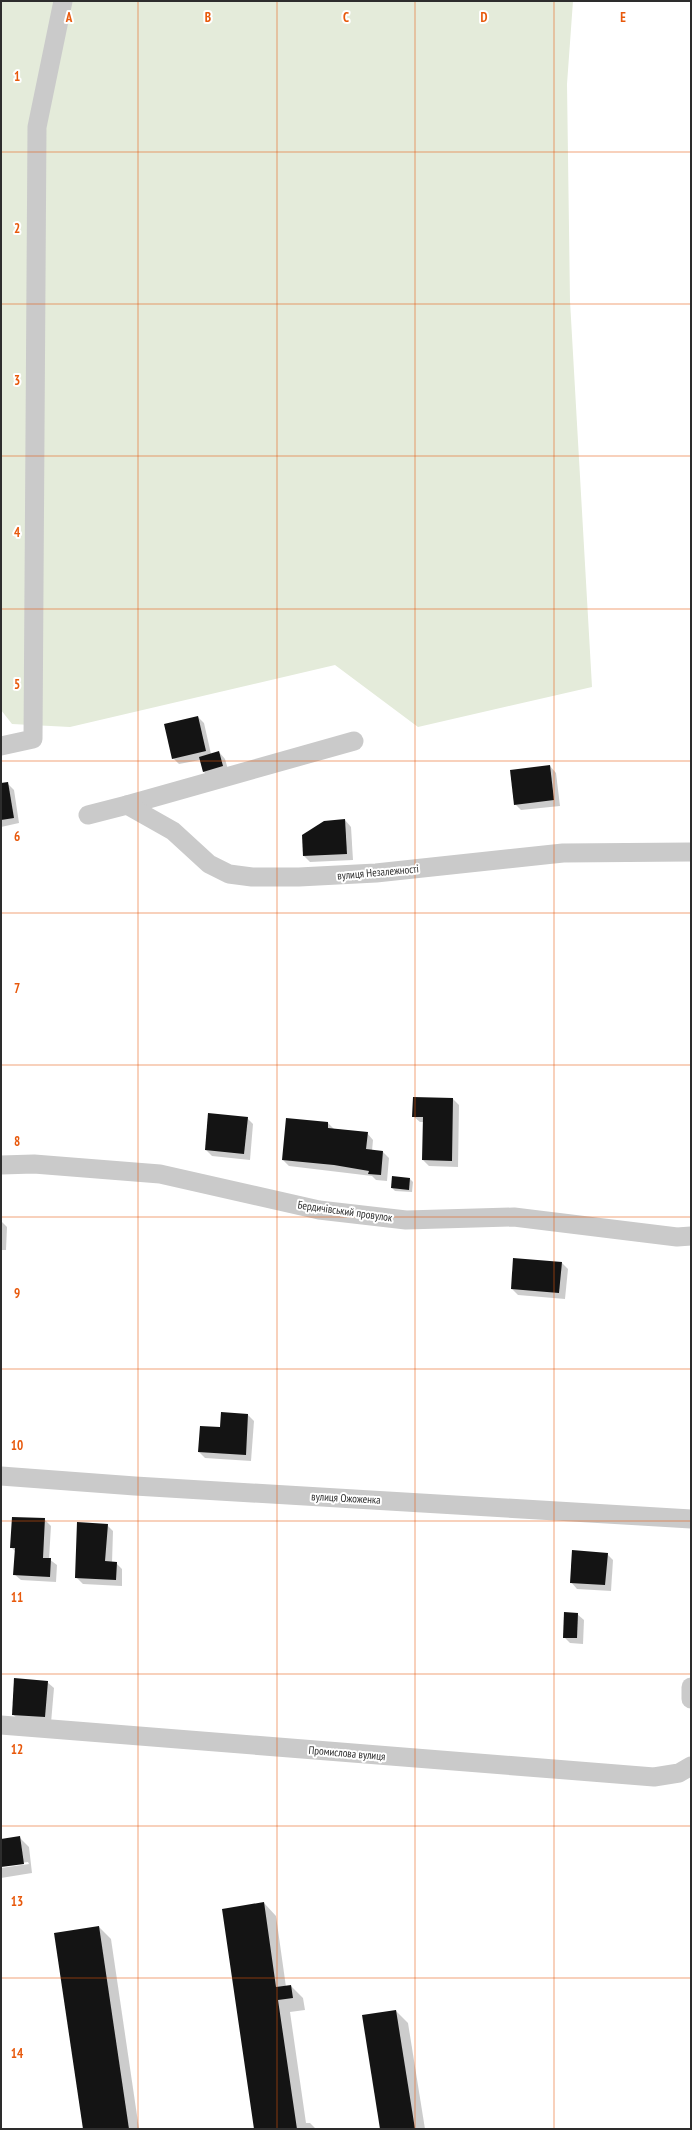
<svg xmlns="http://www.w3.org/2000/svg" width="692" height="2130" font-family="'PT Sans Narrow',sans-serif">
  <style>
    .green { fill: #e4ebda }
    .shadow { fill: #0003 }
    .building { fill: #141414 }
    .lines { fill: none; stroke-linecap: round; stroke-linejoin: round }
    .minor { stroke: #cacaca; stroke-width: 19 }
    .grid { fill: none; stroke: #e8590c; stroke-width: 1; stroke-opacity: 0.55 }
    .labels { text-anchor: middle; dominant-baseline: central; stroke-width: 4; stroke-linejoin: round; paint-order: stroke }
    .street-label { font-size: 11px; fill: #2d2d2d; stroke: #fff }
    .grid-label { font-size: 13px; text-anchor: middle; font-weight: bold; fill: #e8590c; stroke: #fff; stroke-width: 4; stroke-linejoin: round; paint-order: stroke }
  </style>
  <rect width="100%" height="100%" fill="#fff"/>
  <path class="green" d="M 1,1 L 573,1 L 567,84 L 570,301 L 592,687 L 418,727 L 335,665 L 70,727 L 12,724 L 1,710 Z"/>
  <g class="shadow">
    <path d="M 198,717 L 204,723 L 211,754 L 219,752 L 225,759 L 229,773 L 210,778 L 204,772 L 200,760 L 179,764 L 173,758 Z"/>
    <path d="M 550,766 L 556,773 L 560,806 L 521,810 L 515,804 Z"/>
    <path d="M 8,784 L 14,790 L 19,823 L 1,827 L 1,785 Z"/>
    <path d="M 345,820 L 351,827 L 353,860 L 310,862 L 304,856 Z"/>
    <path d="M 414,1098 L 453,1099 L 459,1105 L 458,1167 L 429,1166 L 423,1160 L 424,1122 L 420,1122 L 413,1116 Z"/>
    <path d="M 209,1115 L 247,1118 L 253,1124 L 250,1160 L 212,1156 L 206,1150 Z"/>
    <path d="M 328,1123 L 334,1129 L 367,1133 L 373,1140 L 372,1151 L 383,1152 L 389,1158 L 387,1181 L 376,1180 L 372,1176 L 289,1166 L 283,1160 Z"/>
    <path d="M 410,1179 L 413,1182 L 412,1192 L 395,1191 L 392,1188 Z"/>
    <path d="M 1,1221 L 7,1227 L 6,1250 L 1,1250 Z"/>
    <path d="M 562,1263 L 568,1269 L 565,1299 L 518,1295 L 512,1289 Z"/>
    <path d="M 248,1415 L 254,1421 L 251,1461 L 205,1458 L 199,1452 L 221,1428 Z"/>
    <path d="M 44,1519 L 51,1526 L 49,1559 L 57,1565 L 56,1582 L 21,1580 L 14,1574 L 16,1552 L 11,1547 Z"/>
    <path d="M 107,1525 L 113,1531 L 112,1563 L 116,1563 L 122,1569 L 122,1586 L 83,1584 L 76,1577 Z"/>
    <path d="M 607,1554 L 613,1560 L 611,1591 L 577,1589 L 571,1582 Z"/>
    <path d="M 577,1614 L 584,1620 L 583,1644 L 570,1643 L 564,1637 Z"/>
    <path d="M 47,1682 L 54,1688 L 51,1723 L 19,1721 L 13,1714 Z"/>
    <path d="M 19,1837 L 29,1847 L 32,1873 L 1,1878 L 1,1868 L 29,1864 L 28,1862 L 1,1866 L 1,1840 Z"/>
    <path d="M 264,1903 L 276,1916 L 286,1987 L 291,1986 L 303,1998 L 305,2010 L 290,2012 L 306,2123 L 310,2123 L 316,2129 L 255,2129 Z"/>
    <path d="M 99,1927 L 111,1939 L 139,2129 L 84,2129 Z"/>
    <path d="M 396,2011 L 408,2023 L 425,2129 L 381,2129 Z"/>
  </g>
  <g class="building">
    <path d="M 198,716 L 206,751 L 172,759 L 164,724 Z"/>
    <path d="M 219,751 L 223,766 L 203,772 L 199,757 Z"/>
    <path d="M 550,765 L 554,800 L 514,805 L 510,770 Z"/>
    <path d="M 8,782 L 14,818 L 1,820 L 1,783 Z"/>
    <path d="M 345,819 L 347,854 L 303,856 L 302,835 L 324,821 Z"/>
    <path d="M 413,1097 L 453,1098 L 452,1161 L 422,1160 L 423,1117 L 412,1117 Z"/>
    <path d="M 208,1113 L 248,1117 L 244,1154 L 205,1150 Z"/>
    <path d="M 286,1118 L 328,1122 L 328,1128 L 368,1132 L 366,1149 L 383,1151 L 381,1175 L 368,1174 L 369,1171 L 334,1165 L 282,1160 Z"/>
    <path d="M 392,1176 L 410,1178 L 409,1190 L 391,1188 Z"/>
    <path d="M 513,1258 L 562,1262 L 559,1293 L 511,1289 Z"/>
    <path d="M 221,1412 L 248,1414 L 246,1455 L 198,1452 L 200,1426 L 220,1427 Z"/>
    <path d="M 12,1517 L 45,1518 L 43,1558 L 51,1558 L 50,1577 L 13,1575 L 15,1548 L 10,1548 Z"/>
    <path d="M 77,1522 L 108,1524 L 105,1561 L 117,1562 L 116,1580 L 75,1578 Z"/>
    <path d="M 572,1550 L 608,1553 L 605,1585 L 570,1583 Z"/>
    <path d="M 564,1612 L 578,1613 L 577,1638 L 563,1638 Z"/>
    <path d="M 14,1678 L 48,1681 L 45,1717 L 12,1715 Z"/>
    <path d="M 20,1836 L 24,1864 L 1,1867 L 1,1839 Z"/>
    <path d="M 264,1902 L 276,1987 L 291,1985 L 293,1998 L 278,2000 L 297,2129 L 254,2129 L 222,1909 Z"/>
    <path d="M 99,1926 L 129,2129 L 83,2129 L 54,1933 Z"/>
    <path d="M 396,2010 L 415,2129 L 380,2129 L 362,2015 Z"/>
  </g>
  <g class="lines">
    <g class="minor">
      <path d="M 1,746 L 33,739 L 37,127 L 63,1"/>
      <path d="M 127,805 L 354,741"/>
      <path d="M 88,815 L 127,805 L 173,831 L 209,864 L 229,874 L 252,877 L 299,877 L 376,873 L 563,853 L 691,852"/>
      <path d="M 1,1165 L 34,1164 L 160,1174 L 319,1210 L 406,1220 L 514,1217 L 677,1237 L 691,1236"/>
      <path d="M 1,1476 L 135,1486 L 691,1519"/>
      <path d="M 691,1687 L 691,1699"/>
      <path d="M 1,1725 L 654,1777 L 679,1773 L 691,1766"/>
    </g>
  </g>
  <path class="grid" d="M 138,1 L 138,2129M 277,1 L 277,2129M 415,1 L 415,2129M 554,1 L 554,2129M 1,152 L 691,152M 1,304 L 691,304M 1,456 L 691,456M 1,609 L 691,609M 1,761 L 691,761M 1,913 L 691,913M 1,1065 L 691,1065M 1,1217 L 691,1217M 1,1369 L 691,1369M 1,1521 L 691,1521M 1,1674 L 691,1674M 1,1826 L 691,1826M 1,1978 L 691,1978"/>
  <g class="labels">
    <g class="street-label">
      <text transform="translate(378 872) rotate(-5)">вулиця Незалежності</text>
      <text transform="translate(345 1211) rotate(8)">Бердичівський провулок</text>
      <text transform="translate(346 1498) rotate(3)">вулиця Ожоженка</text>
      <text transform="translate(347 1753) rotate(5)">Промислова вулиця</text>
    </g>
  </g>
  <g class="grid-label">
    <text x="69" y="22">A</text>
    <text x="208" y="22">B</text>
    <text x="346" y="22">C</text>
    <text x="484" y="22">D</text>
    <text x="623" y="22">E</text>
    <text x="17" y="81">1</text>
    <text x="17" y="233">2</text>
    <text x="17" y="385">3</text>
    <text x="17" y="537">4</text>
    <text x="17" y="689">5</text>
    <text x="17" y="841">6</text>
    <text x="17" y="993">7</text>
    <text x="17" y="1146">8</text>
    <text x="17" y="1298">9</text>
    <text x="17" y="1450">10</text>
    <text x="17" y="1602">11</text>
    <text x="17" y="1754">12</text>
    <text x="17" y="1906">13</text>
    <text x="17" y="2058">14</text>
  </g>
  <rect width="692" height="2130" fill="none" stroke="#2d2d2d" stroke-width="4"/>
</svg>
